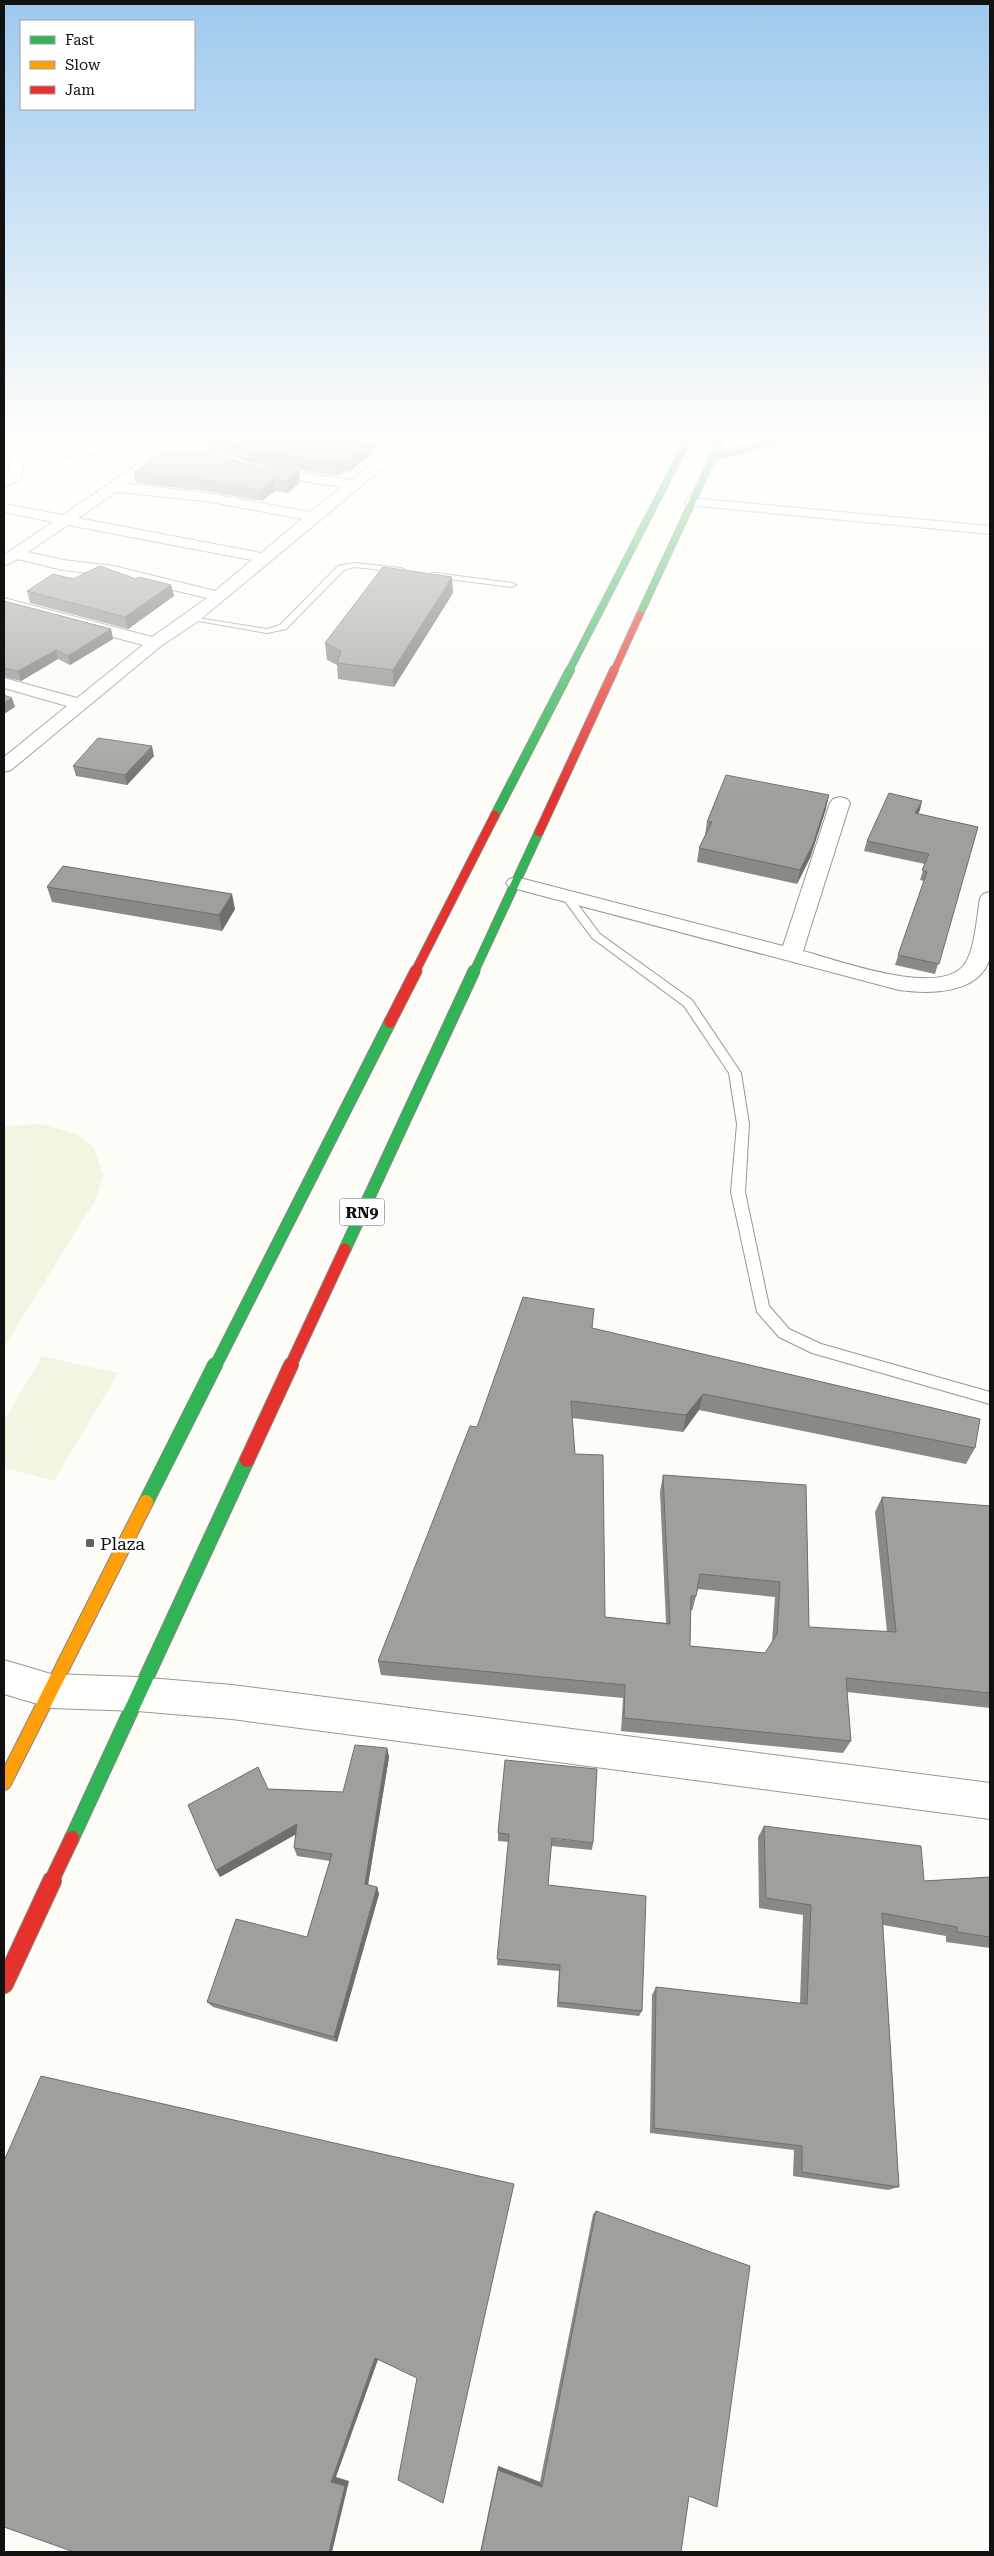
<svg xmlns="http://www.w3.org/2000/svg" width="994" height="2556" font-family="'Roboto Serif',serif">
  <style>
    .pitch { fill: #f0f6e1 }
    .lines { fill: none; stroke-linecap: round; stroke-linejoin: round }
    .lane-casing { stroke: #979795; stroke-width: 2 }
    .street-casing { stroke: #979795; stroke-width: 2 }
    .fast-far3-casing { stroke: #858482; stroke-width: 8 }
    .fast-far2-casing { stroke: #858482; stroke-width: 10 }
    .fast-far1-casing { stroke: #858482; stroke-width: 13 }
    .fast-casing { stroke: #858482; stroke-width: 16 }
    .slow-casing { stroke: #858482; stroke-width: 16 }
    .jam-far4-casing { stroke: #858482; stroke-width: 8 }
    .jam-far3-casing { stroke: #858482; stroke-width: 10 }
    .jam-far2-casing { stroke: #858482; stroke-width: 13 }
    .jam-far1-casing { stroke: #858482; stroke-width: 16 }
    .jam-casing { stroke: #858482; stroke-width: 20 }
    .lane { fill: #fffffe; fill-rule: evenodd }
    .street { fill: #fffffe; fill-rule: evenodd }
    .fast-far3 { stroke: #30b455; stroke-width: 6 }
    .fast-far2 { stroke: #30b455; stroke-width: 8 }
    .fast-far1 { stroke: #30b455; stroke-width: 11 }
    .fast { stroke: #30b455; stroke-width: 14 }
    .slow { stroke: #ff9f0a; stroke-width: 14 }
    .jam-far4 { stroke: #e5322d; stroke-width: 6 }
    .jam-far3 { stroke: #e5322d; stroke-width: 8 }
    .jam-far2 { stroke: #e5322d; stroke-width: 11 }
    .jam-far1 { stroke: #e5322d; stroke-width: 14 }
    .jam { stroke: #e5322d; stroke-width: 18 }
    .wall { fill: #8a8986; fill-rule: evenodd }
    .shaded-wall { fill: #716f6d }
    .building { fill: #a19f9c; stroke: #716f6d; fill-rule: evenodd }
    .poi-dot { fill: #646362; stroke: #fff; stroke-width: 2 }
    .labels { text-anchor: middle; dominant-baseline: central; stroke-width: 5; stroke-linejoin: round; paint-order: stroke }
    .shield { fill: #fff; stroke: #585858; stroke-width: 1 }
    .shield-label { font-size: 16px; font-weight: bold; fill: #111 }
    .poi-label { font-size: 18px; fill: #111; stroke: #fff; text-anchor: start }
  </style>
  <rect width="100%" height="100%" fill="#fdfcf7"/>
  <g class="pitch">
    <path d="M 41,1124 L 77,1134 L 94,1148 L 103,1175 L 96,1199 L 4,1347 L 4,1126 Z"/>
    <path d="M 42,1356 L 118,1373 L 54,1481 L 4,1468 L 4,1421 Z"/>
  </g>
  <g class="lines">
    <g class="lane-casing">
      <g id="lane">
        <path d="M 354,563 L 401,568 L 405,570 L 401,572 L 354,567 L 344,570 L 286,629 L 267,633 L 187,619 L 191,617 L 267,629 L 280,625 L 338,566 Z"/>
        <path d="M 435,573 L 512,583 L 516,585 L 512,587 L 432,577 L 432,573 Z"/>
        <path d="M 566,893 L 570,894 L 600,934 L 692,1000 L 741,1073 L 749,1124 L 745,1192 L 769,1306 L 789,1329 L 821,1344 L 990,1392 L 990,1404 L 812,1353 L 779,1337 L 757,1312 L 731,1192 L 737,1124 L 729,1073 L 684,1006 L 592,938 L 561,896 Z"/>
      </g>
    </g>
    <g class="street-casing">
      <g id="street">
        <path d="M 9,440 L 21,440 L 20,452 L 105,446 L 109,440 L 121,440 L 118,451 L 105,454 L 25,459 L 20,480 L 4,487 L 4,478 L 9,475 L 11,459 L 6,452 Z"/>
        <path d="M 210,440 L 226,440 L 211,449 L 152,467 L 126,484 L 206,493 L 310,512 L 342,487 L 262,475 L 257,474 L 255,471 L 257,468 L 262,467 L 351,480 L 403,440 L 417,440 L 197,622 L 161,646 L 11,770 L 4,772 L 4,757 L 67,706 L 4,688 L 4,678 L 77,698 L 143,645 L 4,608 L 4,598 L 152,637 L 207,598 L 114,576 L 63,570 L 18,559 L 4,566 L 4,555 L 53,522 L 4,512 L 4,504 L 63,515 L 142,461 ZM 116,492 L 206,501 L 302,519 L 261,553 L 78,518 ZM 68,525 L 252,560 L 215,591 L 114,566 L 63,560 L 28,552 Z"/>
        <path d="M 692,498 L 990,526 L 990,534 L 687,505 L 685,502 L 687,499 Z"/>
        <path d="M 840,797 L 847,799 L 850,803 L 803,951 C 838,960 938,998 964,965 C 975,951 977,915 980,898 L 983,894 L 990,892 C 991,909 994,941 990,958 C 979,995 929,994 899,990 L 509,887 L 506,883 L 509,879 L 516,877 L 783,946 L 830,803 L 833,799 Z"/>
        <path d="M 4,1660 L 51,1674 L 137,1677 L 232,1685 L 990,1783 L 990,1819 L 232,1719 L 137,1711 L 51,1708 L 4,1694 Z"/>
      </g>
    </g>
    <g class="fast-far3-casing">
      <g id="fast-far3">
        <path d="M 712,457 L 783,440"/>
        <path d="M 640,614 L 721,440"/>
        <path d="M 569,671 L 688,440"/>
      </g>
    </g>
    <g class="fast-far2-casing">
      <g id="fast-far2">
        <path d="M 495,815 L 570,670"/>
        <path d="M 474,972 L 539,832"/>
      </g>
    </g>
    <g class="fast-far1-casing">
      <g id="fast-far1">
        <path d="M 345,1249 L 474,971"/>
        <path d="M 215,1367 L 390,1022"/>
      </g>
    </g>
    <g class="fast-casing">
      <g id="fast">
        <path d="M 146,1502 L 215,1365"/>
        <path d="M 72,1838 L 247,1460"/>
      </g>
    </g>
    <g class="slow-casing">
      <path id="slow" d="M 4,1783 L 146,1502"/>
    </g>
    <g class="jam-far4-casing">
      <path id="jam-far4" d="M 614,671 L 640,614"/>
    </g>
    <g class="jam-far3-casing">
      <g id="jam-far3">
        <path d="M 539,832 L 614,670"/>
        <path d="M 415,972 L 495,815"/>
      </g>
    </g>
    <g class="jam-far2-casing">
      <g id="jam-far2">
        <path d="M 390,1022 L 416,971"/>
        <path d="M 290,1367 L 345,1249"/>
      </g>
    </g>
    <g class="jam-far1-casing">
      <g id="jam-far1">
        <path d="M 247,1460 L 291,1365"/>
        <path d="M 51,1882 L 72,1838"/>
      </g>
    </g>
    <g class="jam-casing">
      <path id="jam" d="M 4,1984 L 52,1881"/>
    </g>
    <use href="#lane" class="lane"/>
    <use href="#street" class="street"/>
    <use href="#fast-far3" class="fast-far3"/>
    <use href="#fast-far2" class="fast-far2"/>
    <use href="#fast-far1" class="fast-far1"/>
    <use href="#fast" class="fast"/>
    <use href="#slow" class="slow"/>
    <use href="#jam-far4" class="jam-far4"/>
    <use href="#jam-far3" class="jam-far3"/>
    <use href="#jam-far2" class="jam-far2"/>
    <use href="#jam-far1" class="jam-far1"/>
    <use href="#jam" class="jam"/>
  </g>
  <g class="wall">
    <path d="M 191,440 L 388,440 L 386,442 L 374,440 L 375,451 L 349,472 L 344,471 L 338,476 L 248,462 L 223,453 L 207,451 L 205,440 L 192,444 Z"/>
    <path d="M 243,463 L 299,471 L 300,482 L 288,493 L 275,491 L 262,501 L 206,491 L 136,483 L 134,472 Z"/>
    <path d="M 73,579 L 171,585 L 174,596 L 128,629 L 30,603 L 27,591 Z"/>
    <path d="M 453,593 L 394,687 L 338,679 L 337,665 L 327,660 L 325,643 Z"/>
    <path d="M 4,601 L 111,629 L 113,639 L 70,665 L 58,659 L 21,681 L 4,677 Z"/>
    <path d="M 154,756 L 127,785 L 76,776 L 73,766 Z"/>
    <path d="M 826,809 L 810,858 L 797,884 L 697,862 L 699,848 L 705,835 L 707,822 Z"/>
    <path d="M 920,810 L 918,814 L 978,827 L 935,974 L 895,965 L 924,881 L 920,880 L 925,864 L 864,851 L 867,841 Z"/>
    <path d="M 47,887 L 235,909 L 222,931 L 52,902 Z"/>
    <path d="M 593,1329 L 975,1448 L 966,1464 L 699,1410 L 683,1432 L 572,1418 L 575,1454 L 605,1617 L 666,1623 L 660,1492 L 663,1475 L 806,1485 L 809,1627 L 887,1632 L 875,1512 L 882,1497 L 990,1506 L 990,1708 L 847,1692 L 851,1741 L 843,1753 L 621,1731 L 623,1698 L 381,1675 L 378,1661 L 477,1427 ZM 698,1589 L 775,1597 L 772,1642 L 765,1653 L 690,1646 L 691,1610 L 692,1611 Z"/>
    <path d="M 387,1748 L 389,1757 L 368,1885 L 377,1887 L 379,1894 L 337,2042 L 213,2007 L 207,2002 L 307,1937 L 330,1861 L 297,1856 L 294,1848 L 296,1834 L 220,1877 L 268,1789 L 343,1792 Z"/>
    <path d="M 764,1826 L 924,1881 L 990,1877 L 990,1948 L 946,1942 L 946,1936 L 883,1925 L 899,2187 L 888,2190 L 793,2176 L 794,2150 L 650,2133 L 652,1995 L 656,1987 L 800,2003 L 803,1915 L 759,1908 L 758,1837 Z"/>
    <path d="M 498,1833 L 593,1843 L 592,1850 L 551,1846 L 548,1885 L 642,2011 L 639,2016 L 557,2007 L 559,1971 L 497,1965 L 509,1842 L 498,1841 Z"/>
    <path d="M 596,2211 L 689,2496 L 681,2552 L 480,2552 L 498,2466 L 540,2482 L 593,2214 Z"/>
  </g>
  <g class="shaded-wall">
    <path d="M 191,440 L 205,440 L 192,444 Z"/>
    <path d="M 373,440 L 374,440 L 375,451 L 349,472 L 348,459 Z"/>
    <path d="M 343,459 L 344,471 L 338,476 L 337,463 Z"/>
    <path d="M 299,471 L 300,482 L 288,493 L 286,481 Z"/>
    <path d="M 274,479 L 275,491 L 262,501 L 260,490 Z"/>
    <path d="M 452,577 L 453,593 L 394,687 L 393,670 Z"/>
    <path d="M 171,585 L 174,596 L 128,629 L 125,617 Z"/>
    <path d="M 111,629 L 113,639 L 70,665 L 68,656 Z"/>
    <path d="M 56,650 L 58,659 L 21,681 L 18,671 Z"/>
    <path d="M 12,698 L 15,707 L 4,714 L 4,703 Z"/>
    <path d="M 152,746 L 154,756 L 127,785 L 125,775 Z"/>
    <path d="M 829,795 L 826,809 L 810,858 L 797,884 L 800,870 Z"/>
    <path d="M 922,801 L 920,810 L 913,823 L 915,813 Z"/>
    <path d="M 232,894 L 235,909 L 222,931 L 219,915 Z"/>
    <path d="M 703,1394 L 699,1410 L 683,1432 L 686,1415 Z"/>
    <path d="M 387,1748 L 389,1757 L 367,1891 L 365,1884 Z"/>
    <path d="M 297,1824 L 300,1832 L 220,1877 L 216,1870 Z"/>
    <path d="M 377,1887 L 379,1894 L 337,2042 L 334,2037 Z"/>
    <path d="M 379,2357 L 336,2477 L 349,2481 L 332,2552 L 329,2552 L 331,2482 L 375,2358 Z"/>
    <path d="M 498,2466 L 540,2482 L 542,2487 L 498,2470 Z"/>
  </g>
  <g class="building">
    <path d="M 213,440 L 373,440 L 348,459 L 343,459 L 337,463 L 247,450 L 221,441 Z"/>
    <path d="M 191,450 L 213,453 L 243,463 L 299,471 L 286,481 L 274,479 L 260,490 L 205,480 L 134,472 L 159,455 L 172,451 L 191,454 Z"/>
    <path d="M 100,566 L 136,579 L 139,577 L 171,585 L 125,617 L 27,591 L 53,574 L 73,579 Z"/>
    <path d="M 383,567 L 452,577 L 393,670 L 337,663 L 341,651 L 325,643 Z"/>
    <path d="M 4,601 L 111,629 L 68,656 L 56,650 L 18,671 L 4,668 Z"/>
    <path d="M 4,695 L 12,698 L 4,703 Z"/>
    <path d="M 98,738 L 152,746 L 125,775 L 73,766 Z"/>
    <path d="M 726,775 L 829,795 L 813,844 L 800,870 L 699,848 L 712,822 L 707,822 Z"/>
    <path d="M 889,793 L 922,801 L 915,813 L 978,827 L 939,964 L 898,955 L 927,872 L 922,870 L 929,854 L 867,841 Z"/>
    <path d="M 63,866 L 232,894 L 219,915 L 47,887 Z"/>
    <path d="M 523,1297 L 594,1309 L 592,1328 L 980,1419 L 975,1448 L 703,1394 L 686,1415 L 571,1401 L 575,1454 L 603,1455 L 605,1617 L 670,1624 L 663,1475 L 806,1485 L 809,1627 L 896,1632 L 882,1497 L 990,1506 L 990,1693 L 846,1678 L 851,1741 L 624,1718 L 625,1685 L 378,1661 L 470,1426 L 477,1427 ZM 700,1574 L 780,1582 L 777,1634 L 765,1653 L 690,1646 L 691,1596 L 696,1596 Z"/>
    <path d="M 355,1745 L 387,1748 L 365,1884 L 377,1887 L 334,2037 L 207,2002 L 236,1919 L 307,1937 L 332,1854 L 294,1848 L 297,1824 L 216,1870 L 188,1805 L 258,1767 L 268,1789 L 343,1792 Z"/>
    <path d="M 505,1760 L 597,1769 L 593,1843 L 552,1838 L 548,1885 L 646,1896 L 642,2011 L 558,2002 L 560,1965 L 497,1959 L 509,1834 L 498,1833 Z"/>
    <path d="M 764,1826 L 921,1846 L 924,1881 L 990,1877 L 990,1937 L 957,1932 L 957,1927 L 882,1913 L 899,2187 L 802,2172 L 802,2146 L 654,2128 L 656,1987 L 807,2004 L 811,1905 L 766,1898 Z"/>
    <path d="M 41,2076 L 514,2184 L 443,2503 L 398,2480 L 417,2378 L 375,2358 L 331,2482 L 345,2486 L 329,2552 L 74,2552 L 4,2527 L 4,2161 Z"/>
    <path d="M 596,2211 L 750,2266 L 717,2507 L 689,2496 L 681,2552 L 481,2552 L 498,2470 L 542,2487 Z"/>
  </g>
  <linearGradient id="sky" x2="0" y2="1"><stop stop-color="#9dc9ee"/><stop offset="0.55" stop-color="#fefefb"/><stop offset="1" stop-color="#fefefb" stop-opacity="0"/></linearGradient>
  <rect width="994" height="797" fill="url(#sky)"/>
  <rect class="poi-dot" x="85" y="1538" width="10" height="10" rx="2.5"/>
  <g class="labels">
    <rect class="shield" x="339.5" y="1198.5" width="45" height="27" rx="4"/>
    <g class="shield-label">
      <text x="362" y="1212">RN9</text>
    </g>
    <g class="poi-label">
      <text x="100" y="1543">Plaza</text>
    </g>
  </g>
  <rect width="994" height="2556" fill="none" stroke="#111111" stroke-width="10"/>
  <rect x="20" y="20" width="175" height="90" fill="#ffffff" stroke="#a0a0a0"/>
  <rect x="30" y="36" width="25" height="8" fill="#30b455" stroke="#a0a0a0"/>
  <text x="65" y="45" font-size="15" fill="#111111">Fast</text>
  <rect x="30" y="61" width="25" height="8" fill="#ff9f0a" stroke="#a0a0a0"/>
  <text x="65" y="70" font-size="15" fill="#111111">Slow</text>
  <rect x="30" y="86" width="25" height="8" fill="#e5322d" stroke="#a0a0a0"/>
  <text x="65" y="95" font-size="15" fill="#111111">Jam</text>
</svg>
